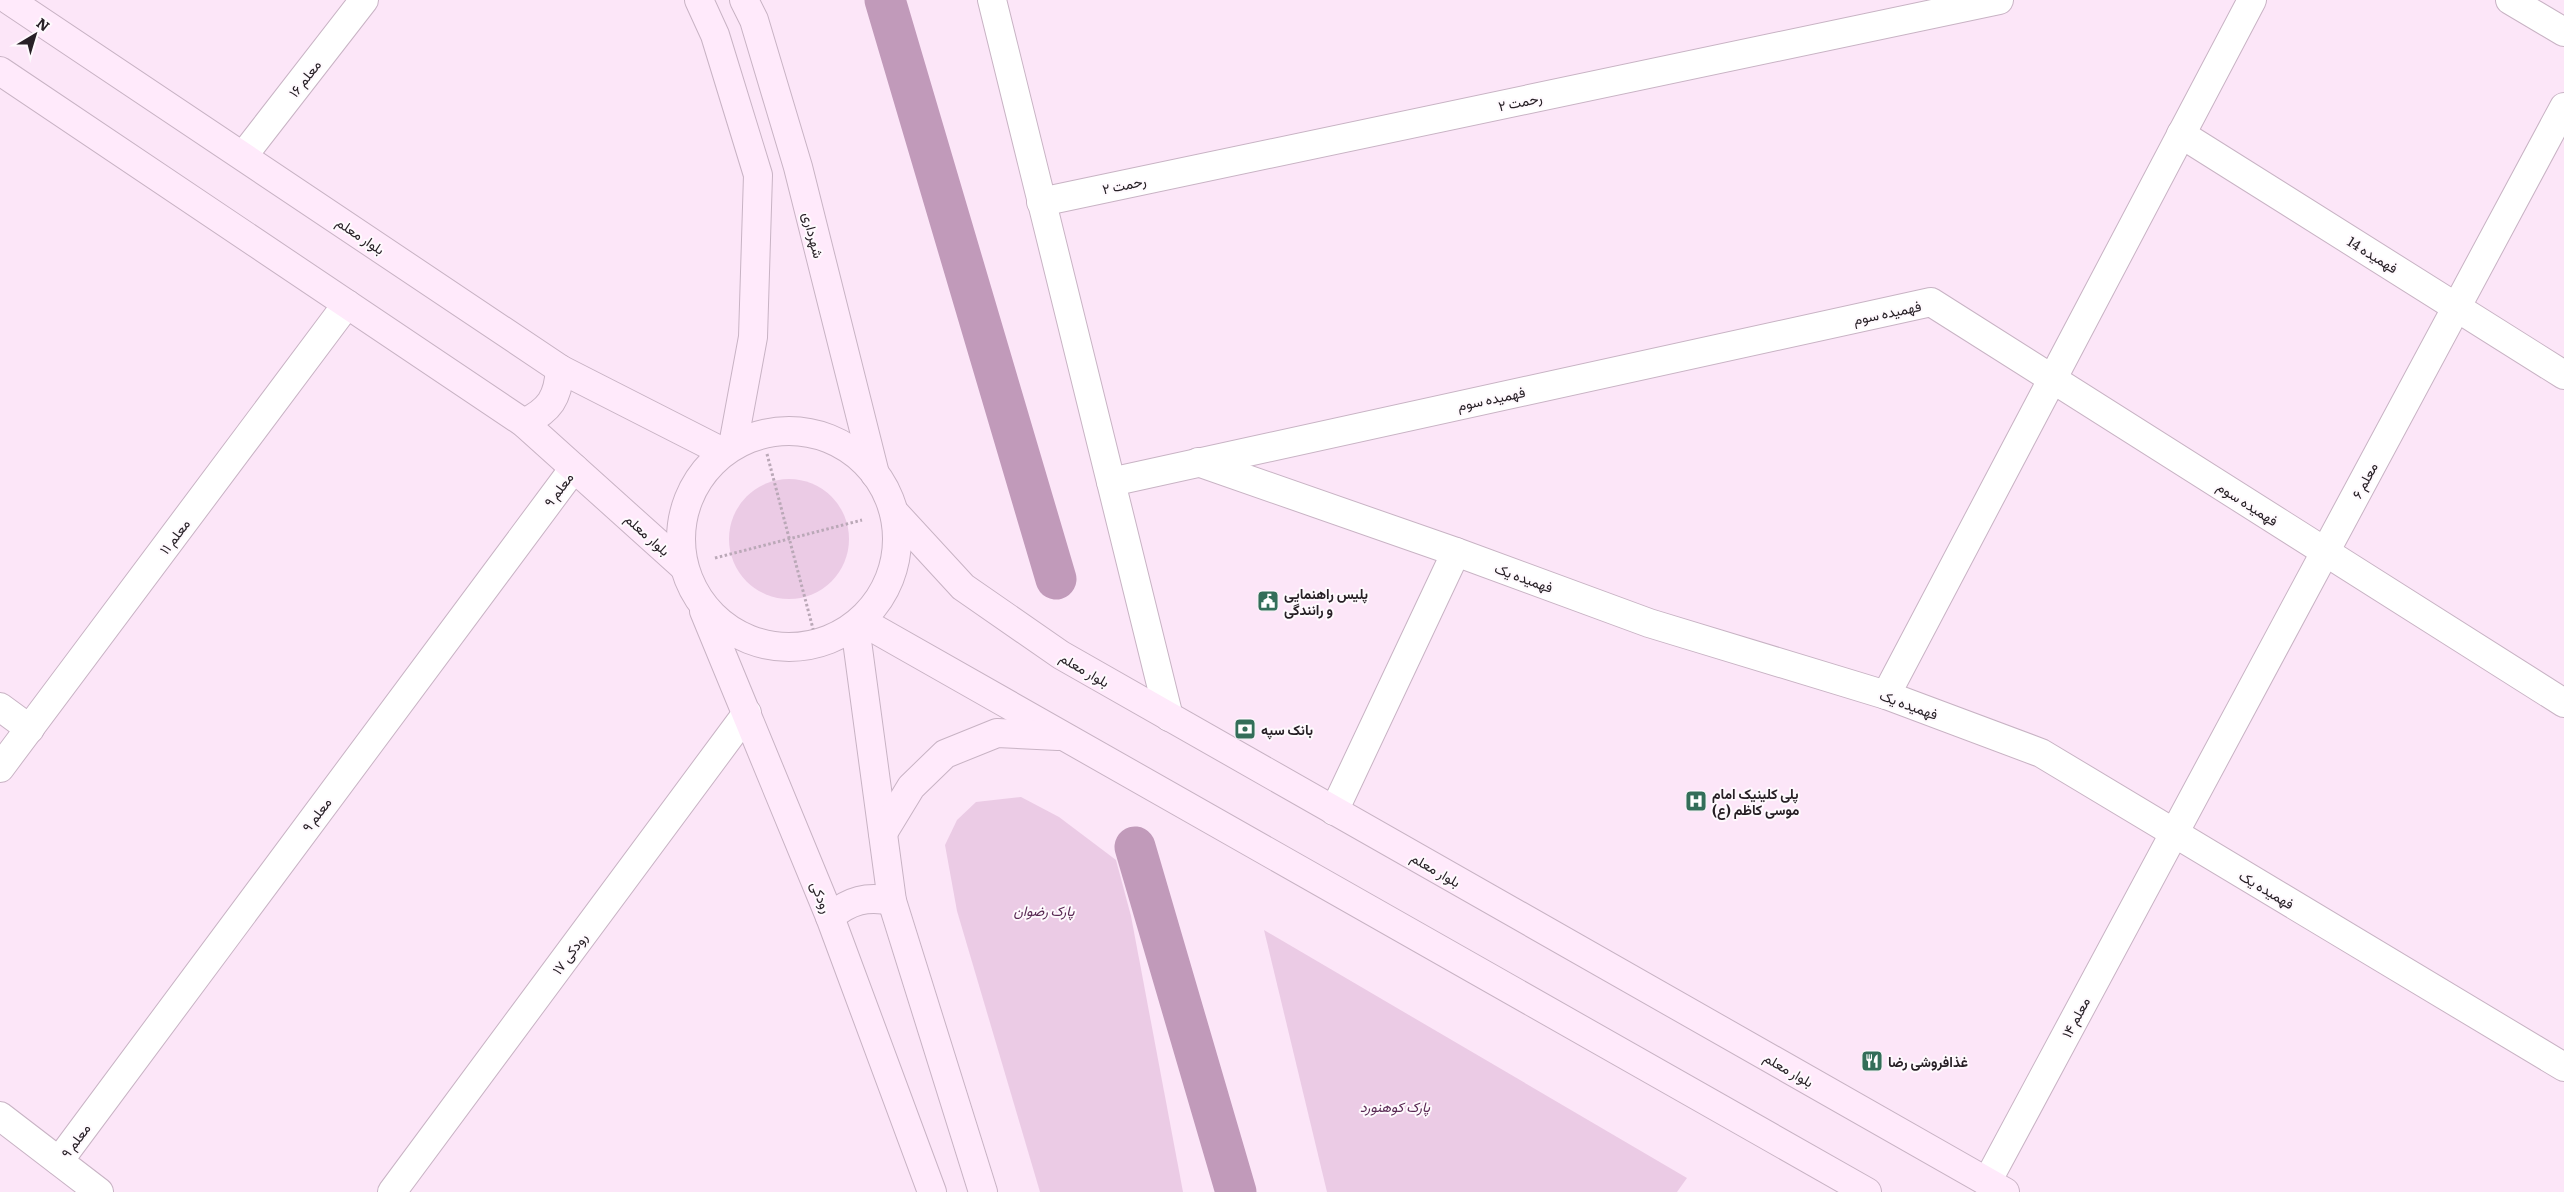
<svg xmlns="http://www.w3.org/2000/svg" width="2564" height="1192" font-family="Literata,Vazirmatn,serif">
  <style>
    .green { fill: #ebcbe5 }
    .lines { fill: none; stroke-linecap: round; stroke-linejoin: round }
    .canal { stroke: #c19aba; stroke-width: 41 }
    .street-casing { stroke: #c8b3c4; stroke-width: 30 }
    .secondary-casing { stroke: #c8b3c4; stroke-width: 30 }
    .path { stroke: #baa8b7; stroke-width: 3; stroke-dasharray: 2.5 2.5; stroke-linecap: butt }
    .street { stroke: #fff; stroke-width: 28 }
    .secondary { stroke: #ffeafb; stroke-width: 28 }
    .labels { text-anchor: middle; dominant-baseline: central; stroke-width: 4; stroke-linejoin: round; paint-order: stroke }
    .street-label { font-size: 14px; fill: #272026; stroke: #fef9fd }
    .poi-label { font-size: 14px; font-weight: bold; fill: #272026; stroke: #fef9fd; text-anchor: start }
    .park-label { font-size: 14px; font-style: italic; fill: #592953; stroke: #fef9fd }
  </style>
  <rect width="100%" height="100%" fill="#fce6f8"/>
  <g class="green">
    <circle cx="789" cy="539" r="60"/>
    <path d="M 1021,797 L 1059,817 L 1116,860 L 1131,916 L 1183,1192 L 1040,1192 L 957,911 L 945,845 L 957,820 L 976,802 Z"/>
    <path d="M 1264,930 L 1687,1178 L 1677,1192 L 1327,1192 Z"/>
  </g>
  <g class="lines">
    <g class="canal">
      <path d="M 885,0 L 1056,579"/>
      <path d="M 1135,847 L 1236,1192"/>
    </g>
    <g class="street-casing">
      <g id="street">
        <path d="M 992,0 L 1169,717"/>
        <path d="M 2510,0 L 2564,32"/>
        <path d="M 2181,134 L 2564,375"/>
        <path d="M 243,156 L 364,0"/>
        <path d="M 1041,202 L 1999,0"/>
        <path d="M 1198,462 L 1456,552 L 1649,623 L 1886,695 L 2041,753 L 2564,1067"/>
        <path d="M 1111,482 L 1931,302 L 2564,703"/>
        <path d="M 1886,695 L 2252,0"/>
        <path d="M 0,707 L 30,729"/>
        <path d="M 0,768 L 347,304"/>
        <path d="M 1334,811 L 1456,552"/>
        <path d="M 0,1116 L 99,1192"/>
        <path d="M 59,1161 L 574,468"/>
        <path d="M 1987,1182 L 2564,107"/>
        <path d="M 392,1192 L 747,713"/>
      </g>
    </g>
    <g class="secondary-casing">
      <g id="secondary">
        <path d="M 9,0 L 560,369 L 723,452"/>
        <path d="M 699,0 L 715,35 L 758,175 L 753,337 L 733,445"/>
        <path d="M 744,0 L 754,20 L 798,167 L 875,474"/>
        <path d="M 0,71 L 524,423 L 683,566"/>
        <path d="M 524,423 C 550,410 558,398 560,369"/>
        <circle cx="789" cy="539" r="108"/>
        <path d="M 894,512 L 963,587 L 1061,655 L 2005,1192"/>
        <path d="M 704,611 L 830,917 L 932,1192"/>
        <path d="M 861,621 L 1867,1192"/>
        <path d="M 855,626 L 892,901 L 983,1192"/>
        <path d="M 883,833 L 911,787 L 945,754 L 997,733 L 1058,736"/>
        <path d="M 830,917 C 850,900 867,896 892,901"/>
      </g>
    </g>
    <g class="path">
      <path d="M 767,454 L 817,644"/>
      <path d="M 715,558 L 862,520"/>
    </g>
    <use href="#street" class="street"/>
    <use href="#secondary" class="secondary"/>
  </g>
  <defs>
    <g id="civic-square" transform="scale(1.125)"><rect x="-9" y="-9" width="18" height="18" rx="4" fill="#336e59" stroke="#fef9fd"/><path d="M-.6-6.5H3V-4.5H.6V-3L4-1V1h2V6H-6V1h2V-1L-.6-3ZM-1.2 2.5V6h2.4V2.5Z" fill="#fff"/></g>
    <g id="bank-square" transform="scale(1.125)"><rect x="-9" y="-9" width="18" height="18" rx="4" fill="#336e59" stroke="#fef9fd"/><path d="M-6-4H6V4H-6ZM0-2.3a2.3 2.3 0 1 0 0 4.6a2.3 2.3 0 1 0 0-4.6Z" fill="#fff"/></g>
    <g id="hospital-square" transform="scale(1.125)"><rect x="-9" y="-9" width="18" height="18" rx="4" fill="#336e59" stroke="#fef9fd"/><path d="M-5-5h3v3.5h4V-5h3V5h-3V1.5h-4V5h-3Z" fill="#fff"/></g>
    <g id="restaurant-square" transform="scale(1.125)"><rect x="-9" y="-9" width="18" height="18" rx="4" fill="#336e59" stroke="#fef9fd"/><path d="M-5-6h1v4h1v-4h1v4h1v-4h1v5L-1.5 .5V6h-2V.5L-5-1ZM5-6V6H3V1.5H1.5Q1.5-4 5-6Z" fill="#fff"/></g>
  </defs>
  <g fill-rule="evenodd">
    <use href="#civic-square" x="1268" y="601"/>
    <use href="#bank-square" x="1245" y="729"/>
    <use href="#hospital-square" x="1696" y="801"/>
    <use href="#restaurant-square" x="1872" y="1061"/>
  </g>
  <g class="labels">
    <g class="street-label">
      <text transform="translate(304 78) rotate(-52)">معلم ۱۶</text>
      <text transform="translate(1520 101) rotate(-12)">رحمت ۲</text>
      <text transform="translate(1124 184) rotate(-12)">رحمت ۲</text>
      <text transform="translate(361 235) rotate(34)">بلوار معلم</text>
      <text transform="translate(814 235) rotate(76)">شهرداری</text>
      <text transform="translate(2373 254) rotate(32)">فهمیده 14</text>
      <text transform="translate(1887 312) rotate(-12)">فهمیده سوم</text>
      <text transform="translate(1491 398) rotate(-12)">فهمیده سوم</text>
      <text transform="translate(2364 480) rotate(-62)">معلم ۶</text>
      <text transform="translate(558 489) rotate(-53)">معلم ۹</text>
      <text transform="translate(2248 503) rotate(33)">فهمیده سوم</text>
      <text transform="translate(648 534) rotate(42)">بلوار معلم</text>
      <text transform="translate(174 536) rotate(-53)">معلم ۱۱</text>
      <text transform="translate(1524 577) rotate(20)">فهمیده یک</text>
      <text transform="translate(1085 669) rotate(30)">بلوار معلم</text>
      <text transform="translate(1909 704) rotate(20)">فهمیده یک</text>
      <text transform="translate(316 814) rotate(-53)">معلم ۹</text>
      <text transform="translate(1436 869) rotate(30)">بلوار معلم</text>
      <text transform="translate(2267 889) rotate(31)">فهمیده یک</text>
      <text transform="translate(822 897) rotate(68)">رودکی</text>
      <text transform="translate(569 953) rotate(-53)">رودکی ۱۷</text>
      <text transform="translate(2075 1017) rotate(-62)">معلم ۱۴</text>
      <text transform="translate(1789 1069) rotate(30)">بلوار معلم</text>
      <text transform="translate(75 1140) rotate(-53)">معلم ۹</text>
    </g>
    <g class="poi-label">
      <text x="1284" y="593">پلیس راهنمایی<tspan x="1284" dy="16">و رانندگی</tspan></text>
      <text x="1261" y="729">بانک سپه</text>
      <text x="1712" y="793">پلی کلینیک امام<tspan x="1712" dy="16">موسی کاظم (ع)</tspan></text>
      <text x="1888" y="1061">غذافروشی رضا</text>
    </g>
    <g class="park-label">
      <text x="1044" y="910">پارک رضوان</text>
      <text x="1395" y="1106">پارک کوهنورد</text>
    </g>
  </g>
  <g transform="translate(35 35) rotate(38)" stroke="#fef9fd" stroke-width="4" paint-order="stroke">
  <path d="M0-4L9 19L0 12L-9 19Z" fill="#272026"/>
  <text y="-8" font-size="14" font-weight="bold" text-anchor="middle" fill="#272026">N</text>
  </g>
</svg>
